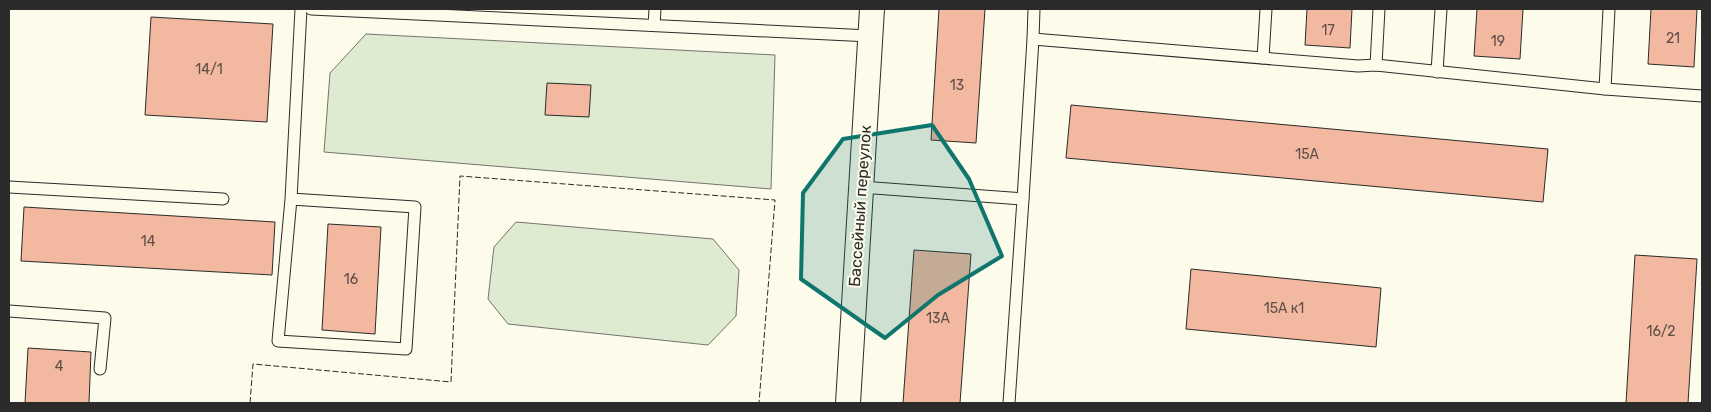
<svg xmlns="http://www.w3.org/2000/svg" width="1711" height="412" font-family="Rubik,sans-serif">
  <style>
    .green { fill: #deebd1; stroke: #74746e }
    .building { fill: #f2b8a0; stroke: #2b2b2b }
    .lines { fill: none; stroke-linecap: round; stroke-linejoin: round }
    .service-casing { stroke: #2b2b2b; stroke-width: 13 }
    .minor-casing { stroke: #2b2b2b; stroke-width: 26 }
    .service { stroke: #fdfbea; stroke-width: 11 }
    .minor { stroke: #fdfbea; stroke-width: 24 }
    .fence { stroke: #2b2b2b; stroke-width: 1; stroke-dasharray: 6 2.5; stroke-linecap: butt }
    .marked { fill: #0f766e; fill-opacity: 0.2; stroke: #0f766e; stroke-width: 4; stroke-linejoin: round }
    .labels { text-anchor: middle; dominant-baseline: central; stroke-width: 4; stroke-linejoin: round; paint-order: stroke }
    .number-label { font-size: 14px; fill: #5d4e48 }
    .street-label { font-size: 16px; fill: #2b2b2b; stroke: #fdfbea }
  </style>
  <rect width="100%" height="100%" fill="#fdfbea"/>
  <g class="green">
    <path d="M 366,34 L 775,55 L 771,189 L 324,152 L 330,73 Z"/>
    <path d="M 516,222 L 713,239 L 739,270 L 736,316 L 708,345 L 508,324 L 488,299 L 494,247 Z"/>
  </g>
  <g class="building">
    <path d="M 939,9 L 985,9 L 976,143 L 931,140 Z"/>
    <path d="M 1307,9 L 1352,9 L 1350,48 L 1305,45 Z"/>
    <path d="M 1477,9 L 1523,9 L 1520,59 L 1474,56 Z"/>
    <path d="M 1651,9 L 1697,9 L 1694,67 L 1648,64 Z"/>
    <path d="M 151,17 L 273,24 L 267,122 L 145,115 Z"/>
    <path d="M 547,83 L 591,85 L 589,117 L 545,115 Z"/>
    <path d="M 1071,105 L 1548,149 L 1543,202 L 1066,158 Z"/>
    <path d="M 24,207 L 275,222 L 272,275 L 21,261 Z"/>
    <path d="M 328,224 L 381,227 L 375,334 L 322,330 Z"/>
    <path d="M 914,250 L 971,254 L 960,403 L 903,403 Z"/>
    <path d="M 1635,255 L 1697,259 L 1688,403 L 1626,403 Z"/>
    <path d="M 1191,269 L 1381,288 L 1376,347 L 1186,329 Z"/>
    <path d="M 28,348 L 91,352 L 89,403 L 25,403 Z"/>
  </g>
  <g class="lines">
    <g class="service-casing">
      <g id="service">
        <path d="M 311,9 L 870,36"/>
        <path d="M 654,25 L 655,9"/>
        <path d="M 1033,39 L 1034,9"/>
        <path d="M 1263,58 L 1266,9"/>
        <path d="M 1376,65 L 1379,9"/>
        <path d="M 1437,72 L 1441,9"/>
        <path d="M 1605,89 L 1609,9"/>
        <path d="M 9,187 L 223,199"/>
        <path d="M 861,187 L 1023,199 L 1009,403"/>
        <path d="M 291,199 L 415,207 L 406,349 L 278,341 L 291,199 L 301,9"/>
        <path d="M 1023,199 L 1033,39 L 1358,66 L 1376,65 L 1605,89 L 1702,96"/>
        <path d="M 9,311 L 105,318 L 100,369"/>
      </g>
    </g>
    <g class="minor-casing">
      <path id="minor" d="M 848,403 L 872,9"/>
    </g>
    <use href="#service" class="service"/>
    <use href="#minor" class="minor"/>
    <path class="fence" d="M 250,403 L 253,364 L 451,382 L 460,176 L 775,200 L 759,403"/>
  </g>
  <path class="marked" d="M 932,125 L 969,179 L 1002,256 L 938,295 L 885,338 L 801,279 L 803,193 L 843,139 Z"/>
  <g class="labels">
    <g class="number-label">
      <text x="1328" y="30">17</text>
      <text x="1673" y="38">21</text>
      <text x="1498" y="41">19</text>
      <text x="209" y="69">14/1</text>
      <text x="957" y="85">13</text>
      <text x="1307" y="154">15А</text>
      <text x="148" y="241">14</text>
      <text x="351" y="279">16</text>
      <text x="1284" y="308">15А к1</text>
      <text x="938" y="318">13А</text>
      <text x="1661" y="331">16/2</text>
      <text x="59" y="366">4</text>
    </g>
    <g class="street-label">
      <text transform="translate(860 206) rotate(-86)">Бассейный переулок</text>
    </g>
  </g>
  <rect width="1711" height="412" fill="none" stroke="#2b2b2b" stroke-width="20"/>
</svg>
